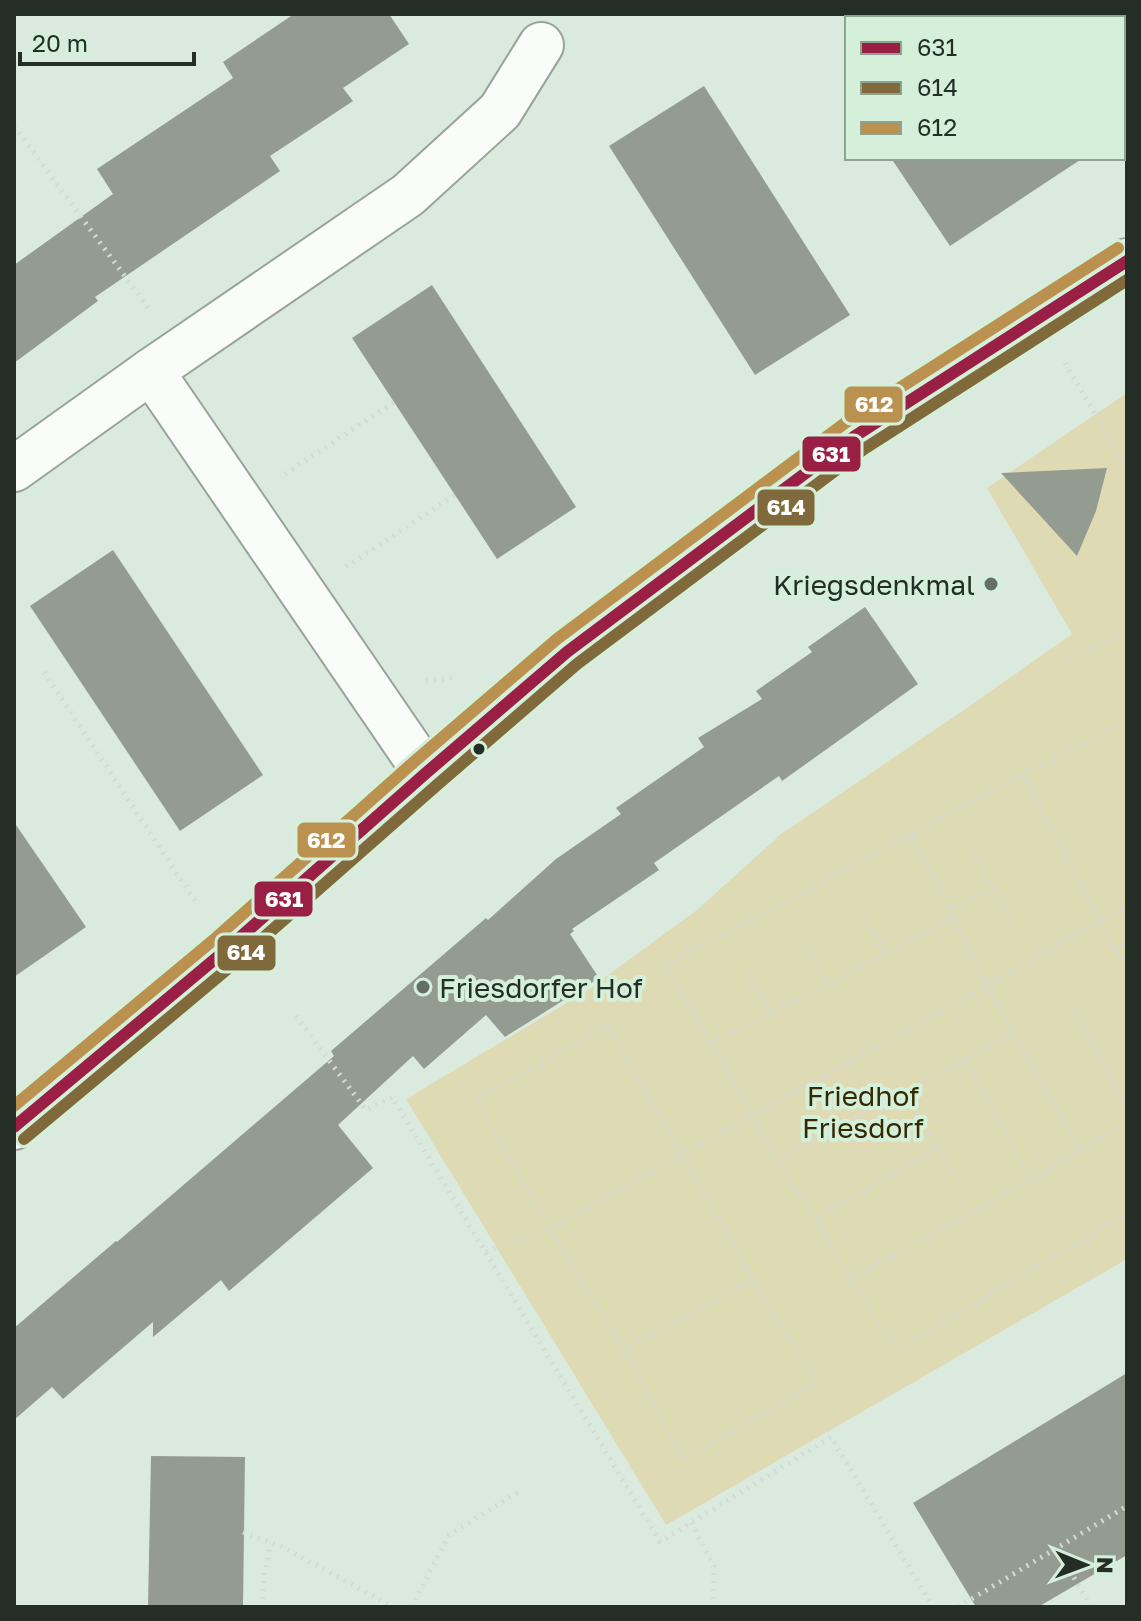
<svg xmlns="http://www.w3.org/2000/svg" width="1141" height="1621" font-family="'Golos Text',sans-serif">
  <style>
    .green { fill: #dedab4 }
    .building { fill: #949c91 }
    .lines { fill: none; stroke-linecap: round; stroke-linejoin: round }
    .street-casing { stroke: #98a39a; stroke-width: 48 }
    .secondary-casing { stroke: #98a39a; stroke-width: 48 }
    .path { stroke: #d6dad6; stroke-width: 5; stroke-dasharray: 2 6; stroke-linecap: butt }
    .street { stroke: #fafcfa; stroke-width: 44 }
    .secondary { stroke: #fafcfa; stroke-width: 44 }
    .bus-1-casing { stroke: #d5f0da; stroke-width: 18 }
    .bus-2-casing { stroke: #d5f0da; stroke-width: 18 }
    .bus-3-casing { stroke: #d5f0da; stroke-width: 18 }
    .bus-1 { stroke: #991f44; stroke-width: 12 }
    .bus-2 { stroke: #806a3b; stroke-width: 12 }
    .bus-3 { stroke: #bb914f; stroke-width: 12 }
    .poi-dot { fill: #647066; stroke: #d5f0da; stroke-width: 3 }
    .bus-dot { fill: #242e26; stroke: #d5f0da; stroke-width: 3 }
    .labels { text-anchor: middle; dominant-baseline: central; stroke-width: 8; stroke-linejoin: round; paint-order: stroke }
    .poi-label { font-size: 28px; fill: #242e26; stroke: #d5f0da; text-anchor: end }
    .park-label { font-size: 28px; fill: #352901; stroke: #d5f0da }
    .line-badge { stroke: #d5f0da; stroke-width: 3 }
    .badge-label { font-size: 22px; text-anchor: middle; font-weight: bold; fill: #fff }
  </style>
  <rect width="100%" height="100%" fill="#dbeade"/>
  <path class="green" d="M 1127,393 L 1127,1259 L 666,1525 L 406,1099 L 585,992 L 697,910 L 781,834 L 967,708 L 1072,634 L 987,488 Z"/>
  <g class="building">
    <path d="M 294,14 L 389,14 L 409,44 L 343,88 L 353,101 L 270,156 L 280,171 L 95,297 L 98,301 L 14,363 L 14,265 L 113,194 L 97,169 L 233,78 L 223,62 Z"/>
    <path d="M 704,86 L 850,315 L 755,375 L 609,146 Z"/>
    <path d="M 891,158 L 1083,158 L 950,246 Z"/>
    <path d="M 432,285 L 576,507 L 497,559 L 352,338 Z"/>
    <path d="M 1107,468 L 1096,511 L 1077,556 L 1001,473 Z"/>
    <path d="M 113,550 L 263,775 L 180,831 L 30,606 Z"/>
    <path d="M 865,607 L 918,684 L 782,781 L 779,776 L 654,863 L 659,870 L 572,929 L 574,931 L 570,934 L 599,978 L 505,1037 L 486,1015 L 424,1069 L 413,1056 L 338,1125 L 373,1168 L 229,1291 L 221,1280 L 153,1337 L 153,1322 L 63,1399 L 52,1387 L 14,1420 L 14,1328 L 116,1241 L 117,1242 L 334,1056 L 331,1051 L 486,918 L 488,920 L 556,859 L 621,814 L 616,808 L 704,747 L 698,738 L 762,699 L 756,691 L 812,652 L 808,647 Z"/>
    <path d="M 14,822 L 86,927 L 14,977 Z"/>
    <path d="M 1127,1373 L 1127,1555 L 1038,1607 L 976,1607 L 913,1503 Z"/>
    <path d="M 151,1456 L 245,1457 L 243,1607 L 148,1607 Z"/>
  </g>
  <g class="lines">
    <g class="street-casing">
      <g id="street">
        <path d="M 151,371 L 426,773"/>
        <path d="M 14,469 L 151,371 L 408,195 L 500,111 L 541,45"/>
      </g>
    </g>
    <g class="secondary-casing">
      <path id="secondary" d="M 14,1127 L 227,949 L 426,773 L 567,652 L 855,436 L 1127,261"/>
    </g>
    <g class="path">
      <path d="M 14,126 L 149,309"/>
      <path d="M 1065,363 L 1127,469"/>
      <path d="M 285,474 L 394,402"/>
      <path d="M 346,567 L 455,495"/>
      <path d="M 1067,659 L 1127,632"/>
      <path d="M 44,672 L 197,904"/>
      <path d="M 426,681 L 452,678"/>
      <path d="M 1127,721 L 1023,774 L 665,966 L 711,1043 L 777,1160 L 816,1218 L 850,1278 L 897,1350 L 1127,1213"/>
      <path d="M 1023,774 L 1127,973"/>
      <path d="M 911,834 L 987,985 L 1080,1152"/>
      <path d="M 973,852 L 1012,925"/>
      <path d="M 950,909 L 994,888"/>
      <path d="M 863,915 L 886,952"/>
      <path d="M 808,948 L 828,984"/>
      <path d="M 1115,950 L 1127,945"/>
      <path d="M 747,974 L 771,1012"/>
      <path d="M 1074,1010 L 1127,1107"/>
      <path d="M 296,1016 L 366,1110 L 392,1097 L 660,1542 L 831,1437 L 933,1607"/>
      <path d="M 711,1043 L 828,984 L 954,917"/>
      <path d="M 965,1060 L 1031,1180"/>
      <path d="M 905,1092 L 953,1175"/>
      <path d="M 777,1160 L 1013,1033"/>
      <path d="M 816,1218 L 938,1148"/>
      <path d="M 486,1252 L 549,1229 L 624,1350 L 683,1460 L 816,1383 C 744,1265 677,1145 608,1025 L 476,1099 L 549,1229 C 687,1151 825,1075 963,999 C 1018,968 1071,935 1127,906"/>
      <path d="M 850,1278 C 943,1228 1038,1179 1127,1122"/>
      <path d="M 624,1350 L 753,1280"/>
      <path d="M 691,1523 L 714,1566 L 713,1607"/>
      <path d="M 243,1532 L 282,1547 L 394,1607"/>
      <path d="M 262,1607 L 264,1575 L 271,1544"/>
      <path d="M 411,1607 L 449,1535 L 521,1490"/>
      <path d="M 958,1607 L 1057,1548"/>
      <path d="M 1091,1607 L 1057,1548 L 1127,1506"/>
    </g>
    <use href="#street" class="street"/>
    <use href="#secondary" class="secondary"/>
    <g class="bus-1-casing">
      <path id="bus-1" d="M 14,1127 L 227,949 L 426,773 L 567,652 L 855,436 L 1127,261"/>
    </g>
    <g class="bus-2-casing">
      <path id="bus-2" d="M 24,1139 L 237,961 L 437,785 L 577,664 L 864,449 L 1127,280"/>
    </g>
    <g class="bus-3-casing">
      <path id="bus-3" d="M 14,1106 L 217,937 L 415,761 L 557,639 L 845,423 L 1118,248"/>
    </g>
    <use href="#bus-1" class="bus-1"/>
    <use href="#bus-2" class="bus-2"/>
    <use href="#bus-3" class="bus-3"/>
  </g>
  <g class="poi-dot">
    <circle cx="991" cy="584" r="8"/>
    <circle cx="423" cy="987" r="8"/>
  </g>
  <circle class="bus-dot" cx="479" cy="749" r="7"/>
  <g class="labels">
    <g class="poi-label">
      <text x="975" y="584">Kriegsdenkmal</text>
      <text x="439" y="987" text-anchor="start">Friesdorfer Hof</text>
    </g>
    <g class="park-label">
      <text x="863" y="1095">Friedhof<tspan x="863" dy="32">Friesdorf</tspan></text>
    </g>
  </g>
  <g class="line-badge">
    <rect x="843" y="385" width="61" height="39" rx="8" fill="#bb914f"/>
    <rect x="801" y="435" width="61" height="38" rx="8" fill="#991f44"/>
    <rect x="756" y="488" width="60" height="39" rx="8" fill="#806a3b"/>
    <rect x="296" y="821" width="61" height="38" rx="8" fill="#bb914f"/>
    <rect x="253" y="880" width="61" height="38" rx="8" fill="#991f44"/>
    <rect x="216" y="934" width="61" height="38" rx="8" fill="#806a3b"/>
  </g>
  <g class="badge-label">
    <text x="874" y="412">612</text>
    <text x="831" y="462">631</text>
    <text x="786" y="515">614</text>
    <text x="326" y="848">612</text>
    <text x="284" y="907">631</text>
    <text x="246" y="960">614</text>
  </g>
  <rect width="1141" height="1621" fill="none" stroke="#242e26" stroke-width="32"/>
  <rect x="845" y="16" width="280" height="144" fill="#d5f0da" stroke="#8ea292" stroke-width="2"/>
  <rect x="861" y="42" width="40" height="12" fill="#991f44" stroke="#8ea292" stroke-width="2"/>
  <text x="917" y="56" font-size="24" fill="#242e26">631</text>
  <rect x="861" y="82" width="40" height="12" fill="#806a3b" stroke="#8ea292" stroke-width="2"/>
  <text x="917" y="96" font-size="24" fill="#242e26">614</text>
  <rect x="861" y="122" width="40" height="12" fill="#bb914f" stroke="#8ea292" stroke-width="2"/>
  <text x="917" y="136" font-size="24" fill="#242e26">612</text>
  <g transform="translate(1085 1565) rotate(91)" stroke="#d5f0da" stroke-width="6" paint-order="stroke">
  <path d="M0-6L14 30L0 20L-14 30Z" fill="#242e26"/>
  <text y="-12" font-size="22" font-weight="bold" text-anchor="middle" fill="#242e26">N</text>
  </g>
  <path d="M20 52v12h174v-12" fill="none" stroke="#242e26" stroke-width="4"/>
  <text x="32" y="52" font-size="24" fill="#242e26" stroke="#d5f0da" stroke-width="6" paint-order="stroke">20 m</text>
</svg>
